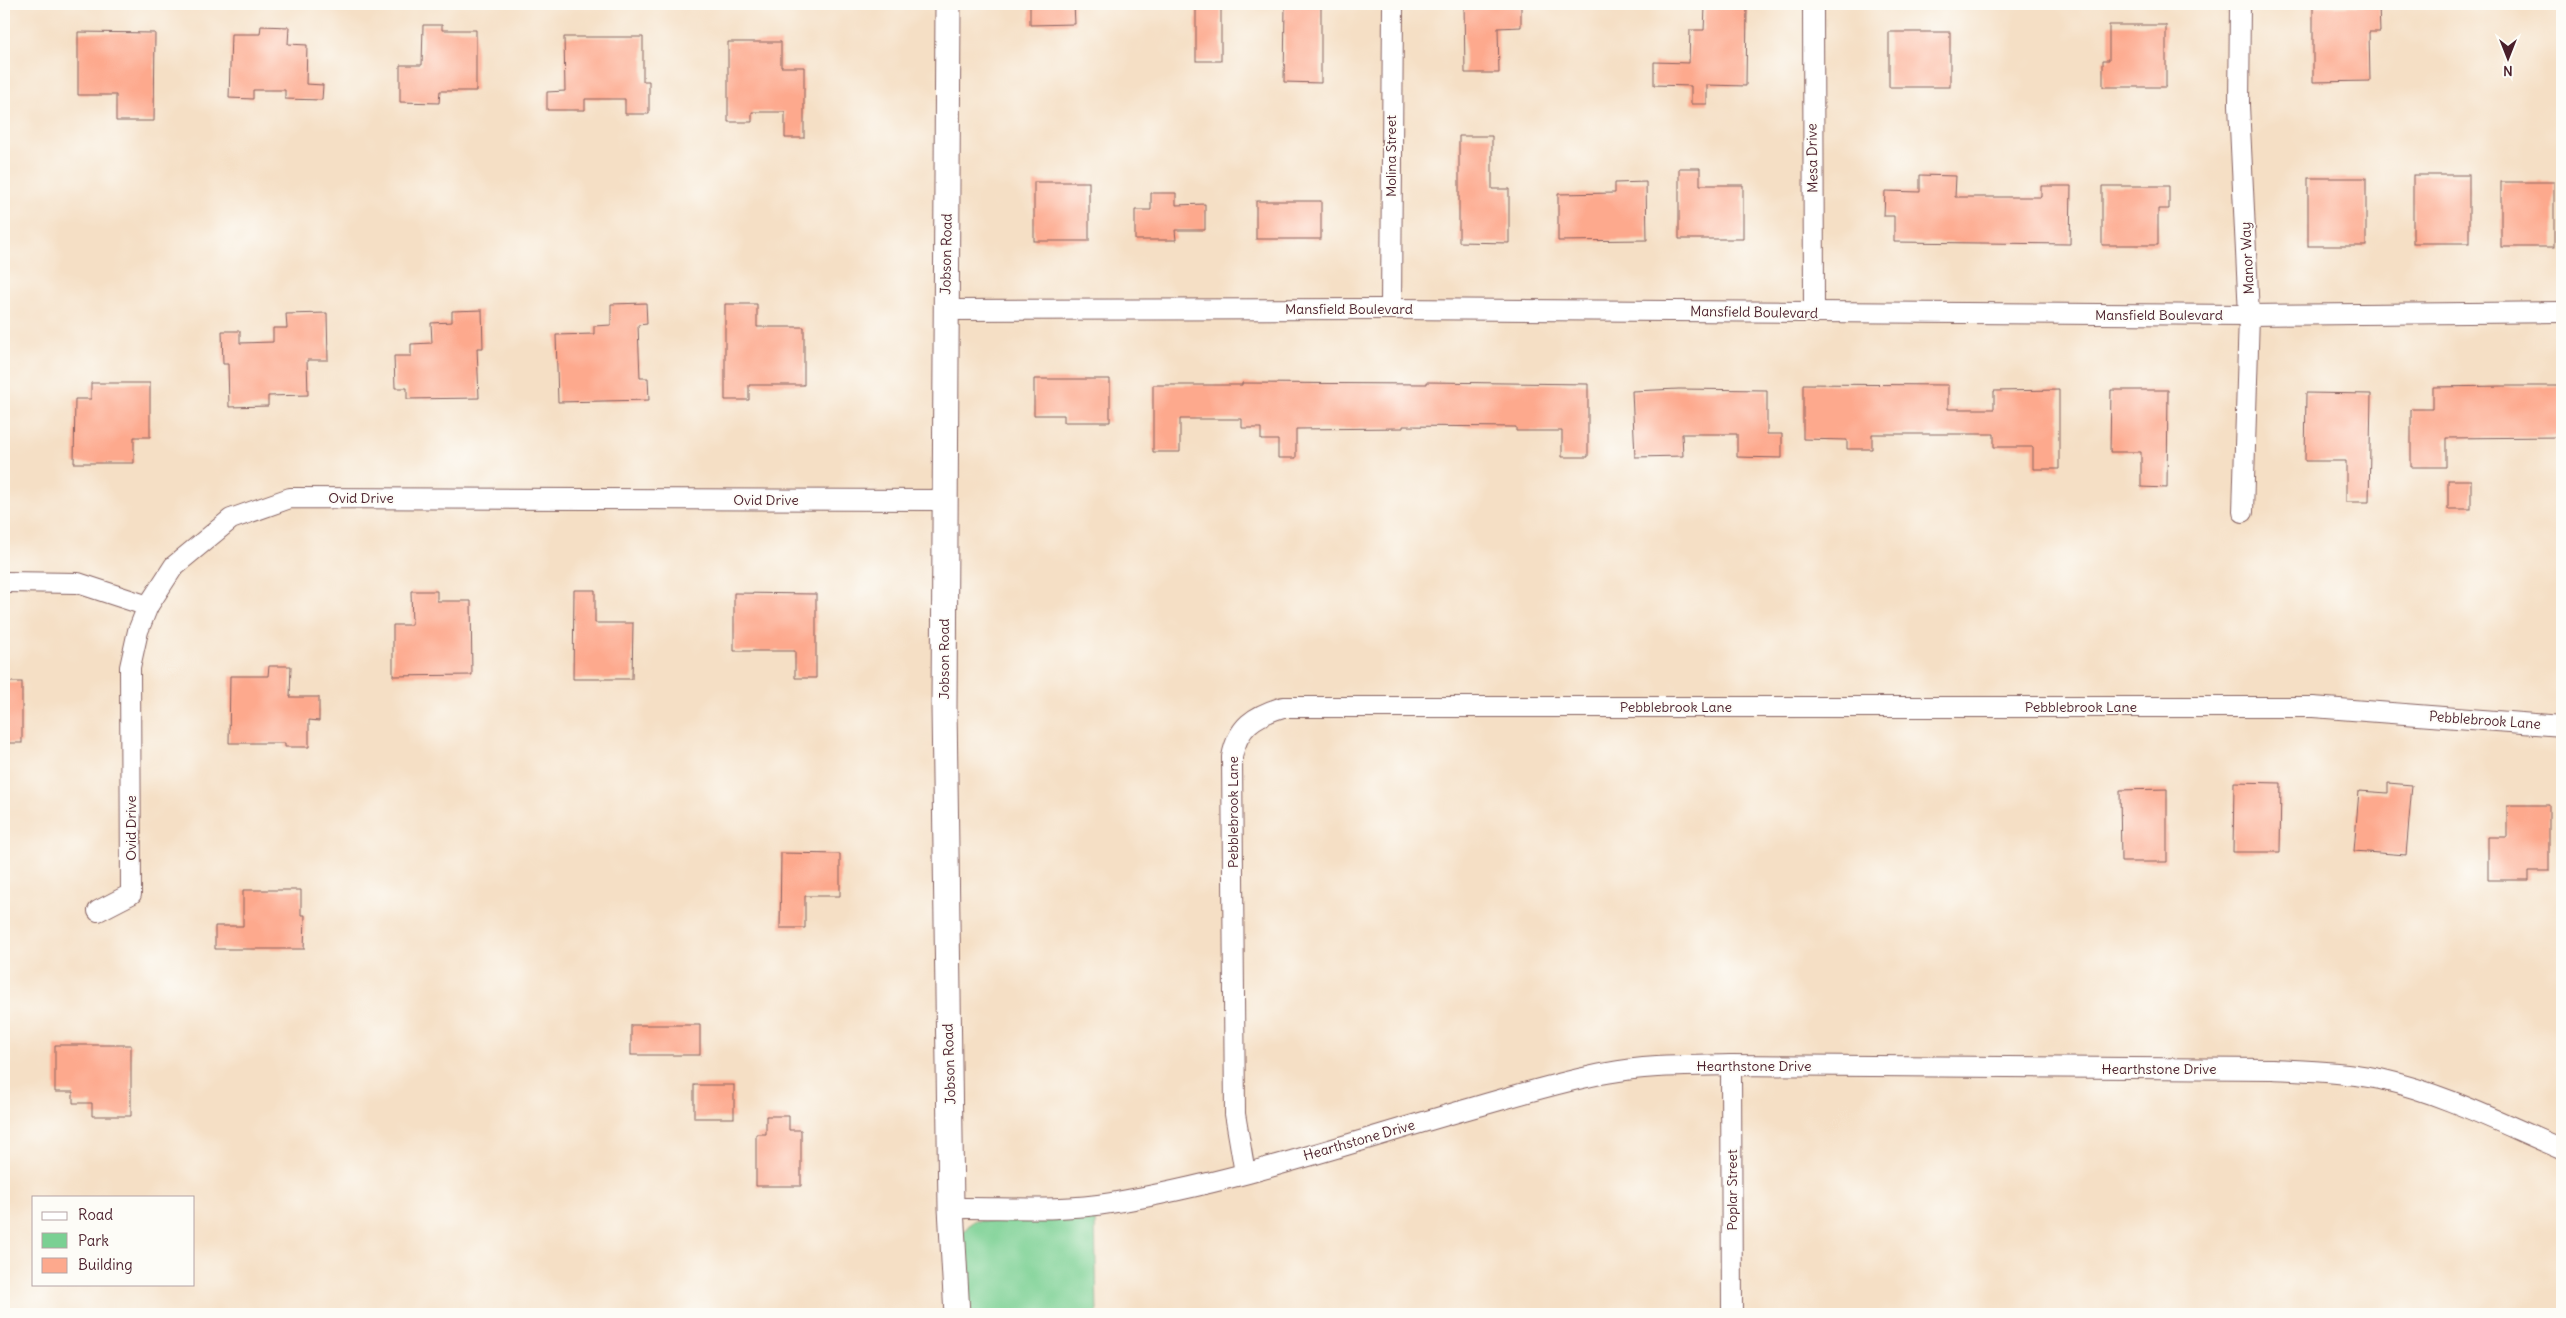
<svg xmlns="http://www.w3.org/2000/svg" width="2566" height="1318" font-family="Delius,sans-serif">
  <style>
    .green { fill: #7ad093; stroke: #62785f }
    .building { fill: #fda98d }
    .lines { fill: none; stroke-linecap: round; stroke-linejoin: round }
    .minor-casing { stroke: #866261; stroke-width: 22 }
    .tertiary-casing { stroke: #866261; stroke-width: 27 }
    .minor { stroke: #fff; stroke-width: 20 }
    .tertiary { stroke: #fff; stroke-width: 25 }
    .labels { text-anchor: middle; dominant-baseline: central; stroke-width: 4; stroke-linejoin: round; paint-order: stroke }
    .street-label { font-size: 14px; fill: #4a1f2b; stroke: #fdfcf7 }
  </style>
  <rect width="100%" height="100%" fill="#fdfcf7"/>
  <filter id="ink" filterUnits="userSpaceOnUse"><feTurbulence type="fractalNoise" baseFrequency=".02" numOctaves="2"/><feDisplacementMap in="SourceGraphic" scale="10" xChannelSelector="R" yChannelSelector="G"/><feConvolveMatrix kernelMatrix="1 2 1 2 8 2 1 2 1" color-interpolation-filters="sRGB"/></filter>
  <filter id="wash" filterUnits="userSpaceOnUse"><feTurbulence type="fractalNoise" baseFrequency=".0096" numOctaves="4" result="noise"/><feDisplacementMap in="SourceGraphic" scale="20" xChannelSelector="R" yChannelSelector="G"/><feGaussianBlur stdDeviation="1.12" result="paint"/><feColorMatrix in="noise" values="0 0 0 0 0 0 0 0 0 0 0 0 0 0 0 0 0 1.4 0 .05"/><feComposite in="paint" operator="in"/></filter>
  <g filter="url(#wash)">
    <rect width="100%" height="100%" fill="#f5dfc5"/>
    <path class="green" d="M 1095,1219 L 1097,1314 L 965,1314 L 963,1232 L 973,1221 Z"/>
    <g id="blocks">
      <g class="building">
        <path d="M 1030,4 L 1074,4 L 1075,24 L 1030,25 Z"/>
        <rect x="1196" y="4" width="25" height="57"/>
        <path d="M 1285,4 L 1321,4 L 1321,83 L 1284,82 Z"/>
        <path d="M 1464,4 L 1521,4 L 1521,27 L 1498,28 L 1499,73 L 1465,73 Z"/>
        <path d="M 2313,6 L 2379,6 L 2380,32 L 2369,32 L 2370,81 L 2313,82 Z"/>
        <path d="M 1705,7 L 1747,7 L 1746,86 L 1707,85 L 1707,104 L 1691,104 L 1691,86 L 1654,85 L 1654,62 L 1689,63 L 1690,30 L 1704,30 Z"/>
        <path d="M 423,25 L 442,25 L 442,30 L 476,30 L 476,91 L 440,91 L 439,103 L 400,102 L 400,65 L 422,65 Z"/>
        <path d="M 2109,25 L 2166,25 L 2166,87 L 2103,87 L 2103,60 L 2109,60 Z"/>
        <path d="M 261,26 L 289,27 L 288,44 L 307,45 L 306,84 L 323,85 L 322,100 L 285,99 L 285,90 L 253,90 L 253,99 L 229,98 L 231,34 L 260,34 Z"/>
        <path d="M 78,32 L 155,33 L 154,121 L 116,121 L 116,95 L 78,95 Z"/>
        <rect x="1889" y="32" width="61" height="55"/>
        <path d="M 564,37 L 643,37 L 643,81 L 649,81 L 649,114 L 625,114 L 625,99 L 585,99 L 585,110 L 547,110 L 547,92 L 565,91 Z"/>
        <path d="M 728,42 L 781,42 L 781,67 L 804,67 L 804,138 L 785,138 L 785,112 L 752,112 L 752,122 L 728,122 Z"/>
        <path d="M 1459,136 L 1492,136 L 1492,189 L 1509,189 L 1509,243 L 1459,242 Z"/>
        <path d="M 1679,168 L 1700,168 L 1700,185 L 1743,185 L 1743,239 L 1679,239 Z"/>
        <path d="M 1920,175 L 1956,176 L 1955,197 L 2041,197 L 2041,186 L 2071,186 L 2070,244 L 1894,242 L 1894,216 L 1884,216 L 1885,191 L 1920,192 Z"/>
        <rect x="2413" y="175" width="56" height="68"/>
        <rect x="2308" y="178" width="58" height="68"/>
        <rect x="1034" y="182" width="55" height="59"/>
        <path d="M 1646,182 L 1647,240 L 1558,241 L 1558,194 L 1615,193 L 1615,183 Z"/>
        <rect x="2501" y="182" width="53" height="65"/>
        <path d="M 2102,186 L 2169,186 L 2169,209 L 2158,209 L 2158,245 L 2102,245 Z"/>
        <path d="M 1151,193 L 1176,193 L 1176,205 L 1205,204 L 1205,230 L 1175,230 L 1176,240 L 1135,240 L 1135,210 L 1151,210 Z"/>
        <rect x="1256" y="201" width="65" height="38"/>
        <path d="M 646,303 L 647,324 L 638,325 L 640,378 L 648,378 L 649,400 L 558,402 L 556,335 L 594,334 L 594,326 L 611,325 L 611,304 Z"/>
        <path d="M 725,304 L 757,304 L 757,327 L 804,327 L 804,385 L 749,385 L 749,400 L 725,400 Z"/>
        <path d="M 482,310 L 483,348 L 477,348 L 479,398 L 407,399 L 407,388 L 395,388 L 394,356 L 411,356 L 411,344 L 432,343 L 431,323 L 452,322 L 452,311 Z"/>
        <path d="M 327,313 L 328,360 L 307,360 L 308,395 L 268,396 L 268,406 L 229,407 L 228,364 L 223,364 L 222,331 L 240,331 L 240,343 L 273,342 L 273,328 L 287,328 L 286,314 Z"/>
        <path d="M 1034,379 L 1110,379 L 1110,422 L 1064,422 L 1064,415 L 1034,415 Z"/>
        <path d="M 1427,382 L 1588,384 L 1588,457 L 1562,457 L 1562,431 L 1516,431 L 1516,427 L 1403,426 L 1403,428 L 1296,429 L 1296,458 L 1278,458 L 1278,440 L 1261,440 L 1261,428 L 1242,428 L 1242,419 L 1180,419 L 1180,452 L 1153,452 L 1153,385 L 1242,385 L 1242,383 L 1427,384 Z"/>
        <path d="M 91,383 L 150,383 L 150,437 L 134,437 L 134,463 L 74,463 L 75,399 L 91,399 Z"/>
        <path d="M 1803,384 L 1948,385 L 1948,409 L 1994,409 L 1994,391 L 2059,390 L 2059,469 L 2033,469 L 2033,447 L 1994,447 L 1994,434 L 1872,434 L 1872,449 L 1847,449 L 1847,440 L 1803,439 Z"/>
        <path d="M 2503,386 L 2562,386 L 2562,437 L 2446,438 L 2446,467 L 2411,467 L 2411,409 L 2433,409 L 2433,387 Z"/>
        <path d="M 1679,389 L 1767,390 L 1767,434 L 1782,434 L 1782,458 L 1737,457 L 1737,434 L 1682,434 L 1683,456 L 1635,457 L 1632,391 Z"/>
        <path d="M 2111,390 L 2168,390 L 2167,488 L 2141,487 L 2141,452 L 2110,452 Z"/>
        <path d="M 2306,393 L 2371,394 L 2369,502 L 2346,502 L 2346,461 L 2305,461 Z"/>
        <rect x="2448" y="480" width="23" height="29"/>
        <path d="M 574,590 L 595,590 L 595,623 L 633,623 L 632,679 L 573,679 Z"/>
        <path d="M 411,591 L 437,591 L 437,601 L 471,601 L 472,675 L 393,676 L 393,625 L 412,625 Z"/>
        <path d="M 734,593 L 816,594 L 816,678 L 795,678 L 795,651 L 734,651 Z"/>
        <path d="M 269,666 L 291,666 L 290,697 L 319,697 L 319,721 L 309,720 L 309,747 L 285,747 L 285,743 L 229,743 L 230,676 L 268,676 Z"/>
        <rect x="4" y="682" width="18" height="61"/>
        <path d="M 2234,782 L 2281,783 L 2280,852 L 2233,852 Z"/>
        <path d="M 2388,783 L 2412,785 L 2406,855 L 2354,851 L 2359,791 L 2388,793 Z"/>
        <path d="M 2167,789 L 2167,862 L 2121,862 L 2120,790 Z"/>
        <path d="M 2507,805 L 2549,805 L 2549,871 L 2529,871 L 2529,880 L 2488,880 L 2488,837 L 2507,837 Z"/>
        <path d="M 781,853 L 840,854 L 840,896 L 805,896 L 805,928 L 780,928 Z"/>
        <path d="M 243,890 L 301,890 L 301,915 L 305,915 L 304,949 L 215,949 L 215,926 L 243,926 Z"/>
        <rect x="631" y="1025" width="69" height="30"/>
        <path d="M 55,1045 L 131,1045 L 131,1116 L 92,1116 L 92,1103 L 73,1103 L 73,1092 L 55,1092 Z"/>
        <rect x="694" y="1085" width="40" height="33"/>
        <path d="M 766,1116 L 789,1116 L 789,1130 L 801,1130 L 801,1186 L 756,1186 L 756,1134 L 766,1134 Z"/>
      </g>
    </g>
  </g>
  <g filter="url(#ink)">
    <use href="#blocks" fill-opacity="0" stroke="#866261" stroke-width="1"/>
    <g class="lines">
      <g class="minor-casing">
        <g id="minor">
          <path d="M 1813,4 L 1814,313"/>
          <path d="M 2240,4 L 2239,105 L 2249,315 L 2243,512"/>
          <path d="M 1391,309 L 1393,4"/>
          <path d="M 945,310 L 1391,309 L 2249,315 L 2562,312"/>
          <path d="M 4,582 L 78,583 L 148,606"/>
          <path d="M 98,911 L 131,894 L 130,667 L 138,631 L 148,606 L 174,566 L 231,519 L 290,498 L 944,500"/>
          <path d="M 1731,1065 L 1732,1314"/>
          <path d="M 1245,1173 L 1235,1114 L 1232,757 C 1238,726 1254,716 1283,707 L 2313,707 L 2562,726"/>
          <path d="M 951,1208 C 1003,1207 1059,1212 1111,1203 C 1234,1183 1355,1141 1475,1107 C 1518,1095 1562,1081 1607,1073 C 1647,1065 1689,1066 1731,1065 L 2273,1069 C 2309,1071 2345,1072 2380,1079 C 2443,1093 2503,1124 2562,1149"/>
        </g>
      </g>
      <g class="tertiary-casing">
        <path id="tertiary" d="M 948,4 L 944,707 L 951,1208 L 957,1314"/>
      </g>
      <use href="#minor" class="minor"/>
      <use href="#tertiary" class="tertiary"/>
    </g>
  </g>
  <g class="labels">
    <g class="street-label">
      <text transform="translate(1391 156) rotate(-90)">Molina Street</text>
      <text transform="translate(1812 158) rotate(-91)">Mesa Drive</text>
      <text transform="translate(946 254) rotate(-89)">Jobson Road</text>
      <text transform="translate(2247 258) rotate(-93)">Manor Way</text>
      <text x="1349" y="309">Mansfield Boulevard</text>
      <text transform="translate(1754 312) rotate(1)">Mansfield Boulevard</text>
      <text x="2159" y="315">Mansfield Boulevard</text>
      <text x="361" y="498">Ovid Drive</text>
      <text x="766" y="500">Ovid Drive</text>
      <text transform="translate(944 659) rotate(-90)">Jobson Road</text>
      <text x="1676" y="707">Pebblebrook Lane</text>
      <text x="2081" y="707">Pebblebrook Lane</text>
      <text transform="translate(2485 720) rotate(4)">Pebblebrook Lane</text>
      <text transform="translate(1233 812) rotate(-90)">Pebblebrook Lane</text>
      <text transform="translate(131 828) rotate(-90)">Ovid Drive</text>
      <text transform="translate(949 1064) rotate(-92)">Jobson Road</text>
      <text x="1754" y="1066">Hearthstone Drive</text>
      <text x="2159" y="1069">Hearthstone Drive</text>
      <text transform="translate(1359 1140) rotate(-16)">Hearthstone Drive</text>
      <text transform="translate(1732 1190) rotate(-90)">Poplar Street</text>
    </g>
  </g>
  <rect width="2566" height="1318" fill="none" stroke="#fdfcf7" stroke-width="20"/>
  <rect x="32" y="1196" width="162" height="90" fill="#fdfcf7" stroke="#b5a4a5"/>
  <rect x="42" y="1212" width="25" height="8" fill="#ffffff" stroke="#b5a4a5"/>
  <text x="78" y="1220" font-size="15" fill="#4a1f2b">Road</text>
  <rect x="42" y="1233" width="25" height="15" fill="#7ad093" stroke="#b5a4a5"/>
  <text x="78" y="1246" font-size="15" fill="#4a1f2b">Park</text>
  <rect x="42" y="1258" width="25" height="15" fill="#fda98d" stroke="#b5a4a5"/>
  <text x="78" y="1270" font-size="15" fill="#4a1f2b">Building</text>
  <g transform="translate(2508 58) rotate(180)" stroke="#fdfcf7" stroke-width="4" paint-order="stroke">
  <path d="M0-4L9 19L0 12L-9 19Z" fill="#4a1f2b"/>
  <text y="-8" font-size="14" font-weight="bold" text-anchor="middle" fill="#4a1f2b">N</text>
  </g>
</svg>
